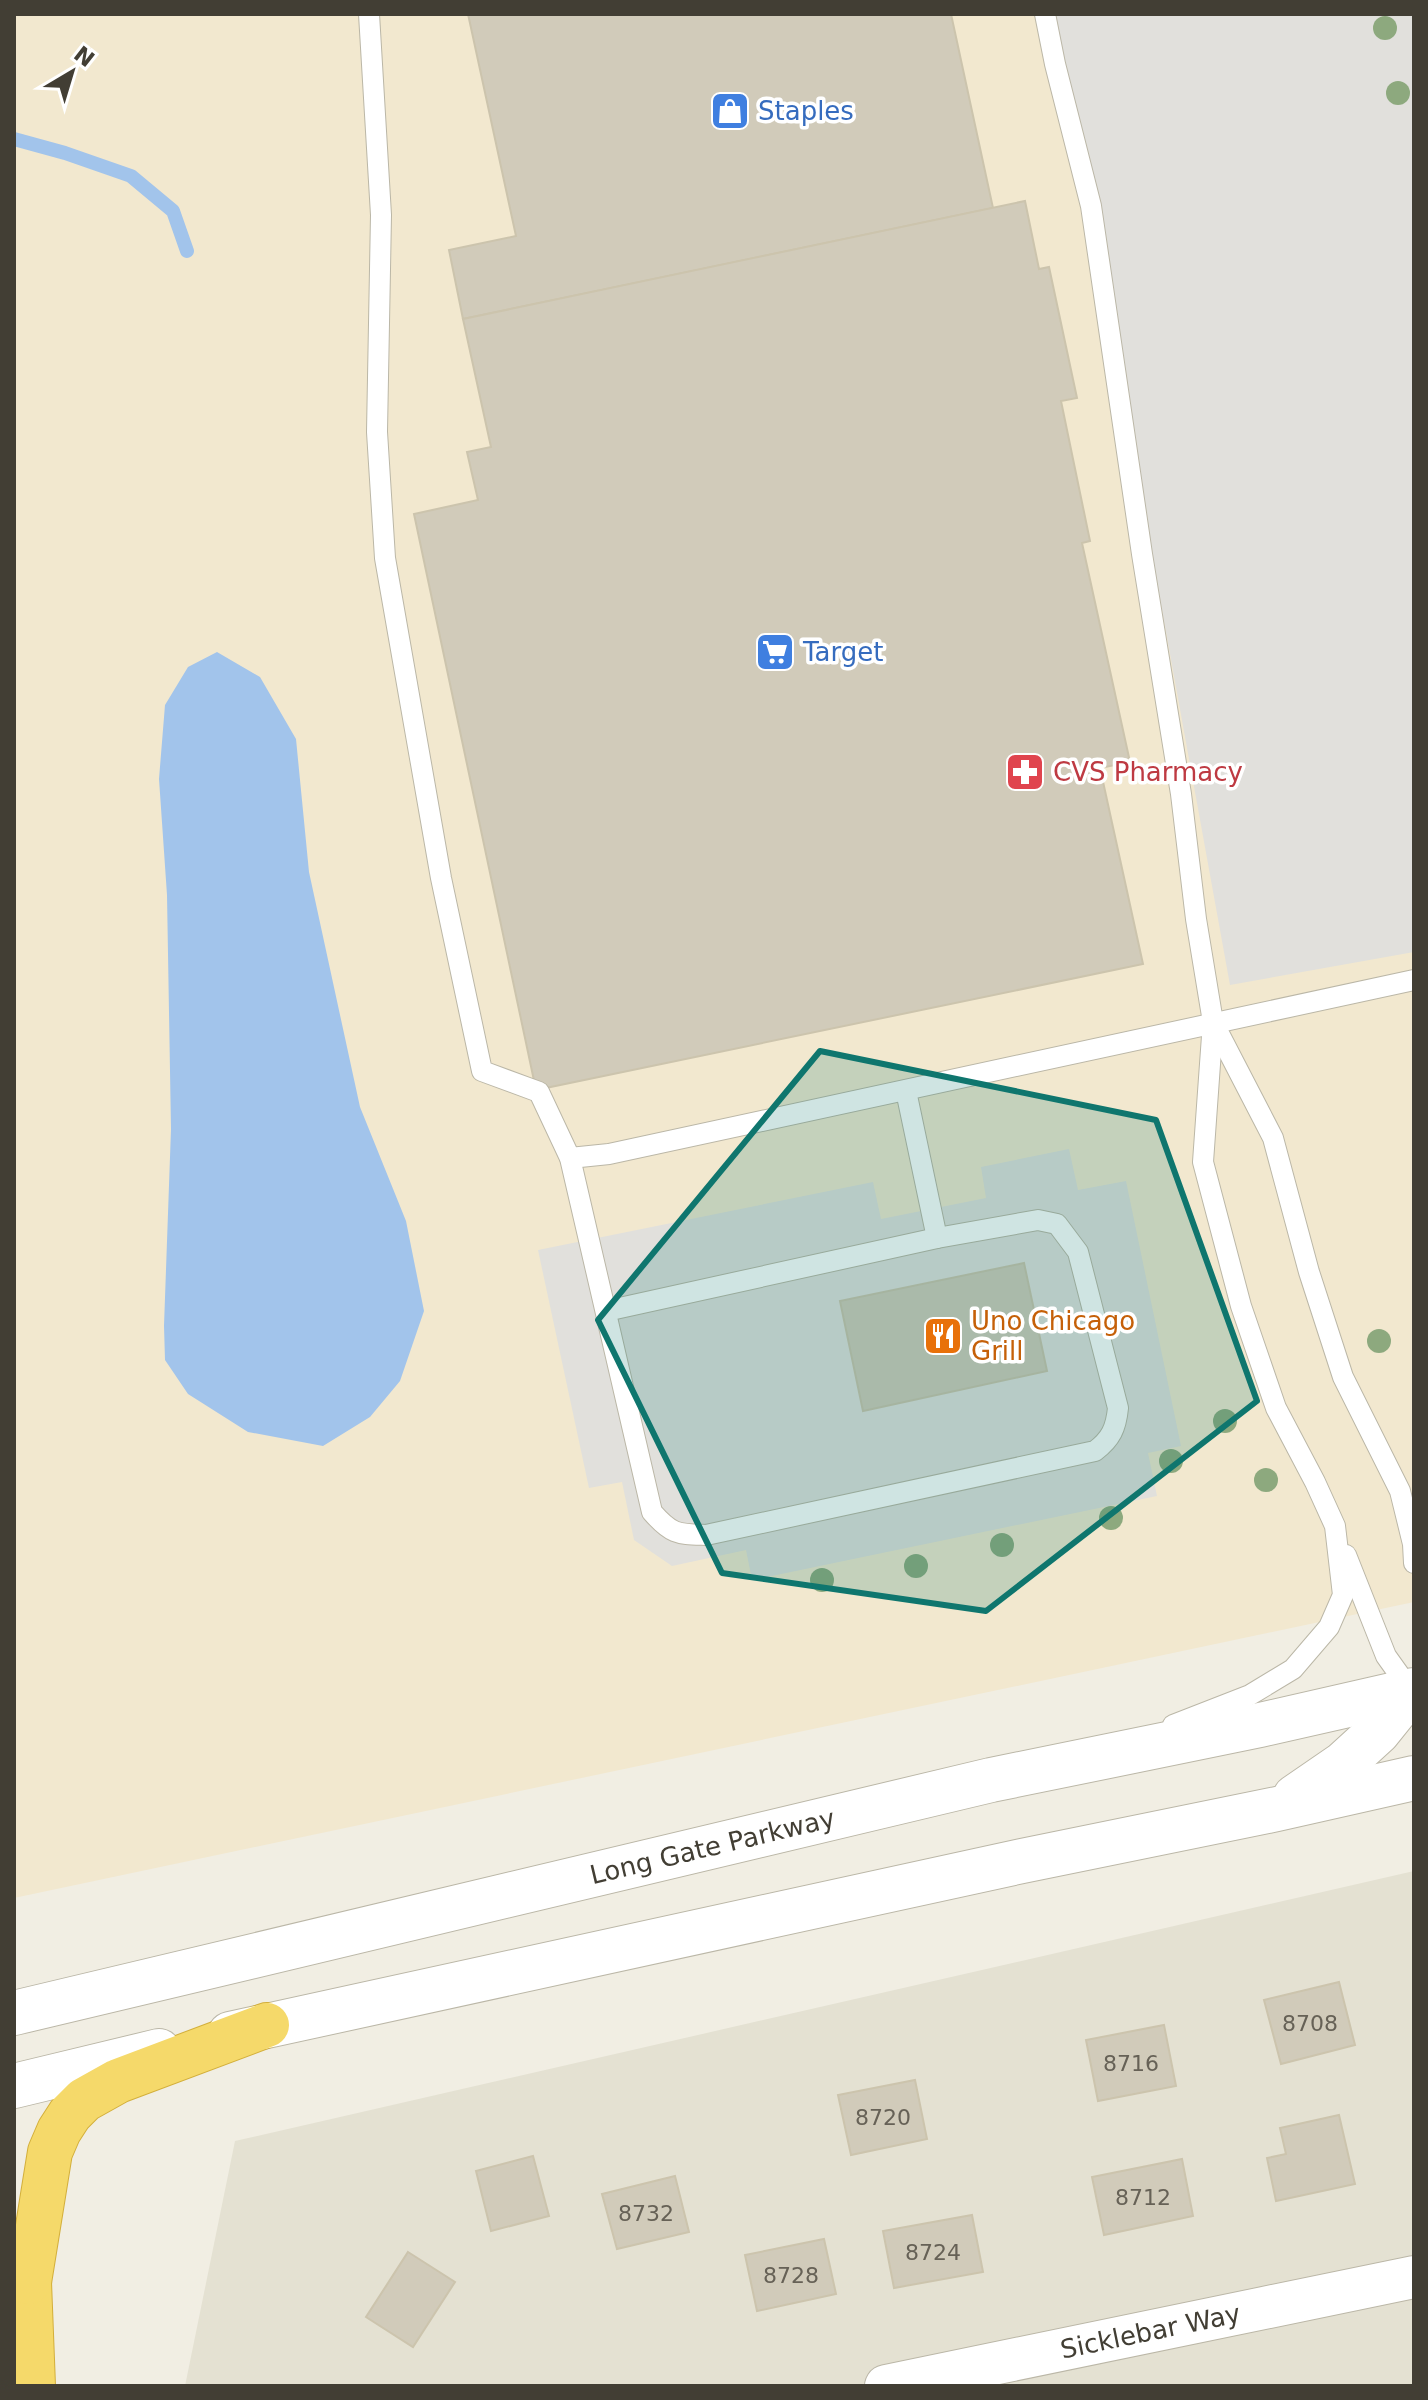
<svg xmlns="http://www.w3.org/2000/svg" width="1428" height="2400" font-family="'DejaVu Sans',sans-serif">
  <style>
    .residential { fill: #e4e1d2 }
    .commercial { fill: #f2e8cf }
    .parking { fill: #e1e0dc; fill-rule: evenodd }
    .water { fill: #a2c4eb }
    .lines { fill: none; stroke-linecap: round; stroke-linejoin: round }
    .stream { stroke: #a2c4eb; stroke-width: 14 }
    .building { fill: #d1cbba; stroke: #ccc4ad; stroke-width: 2 }
    .service-casing { stroke: #bbb7a7; stroke-width: 22 }
    .minor-casing { stroke: #bbb7a7; stroke-width: 44 }
    .tertiary-casing { stroke: #bbb7a7; stroke-width: 46 }
    .motorway-casing { stroke: #d3af3b; stroke-width: 46 }
    .service { stroke: #fff; stroke-width: 20 }
    .minor { stroke: #fff; stroke-width: 42 }
    .tertiary { stroke: #fff; stroke-width: 44 }
    .motorway { stroke: #f5d96a; stroke-width: 44 }
    .tree { fill: #8da97e }
    .marked { fill: #0f766e; fill-opacity: 0.2; stroke: #0f766e; stroke-width: 6; stroke-linejoin: round }
    .labels { text-anchor: middle; dominant-baseline: central; stroke-width: 7; stroke-linejoin: round; paint-order: stroke }
    .number-label { font-size: 22px; fill: #666156 }
    .shop-label { font-size: 26px; fill: #366cbe; stroke: #fff; text-anchor: start }
    .health-label { font-size: 26px; fill: #be3a42; stroke: #fff; text-anchor: start }
    .food-label { font-size: 26px; fill: #c56008; stroke: #fff; text-anchor: start }
    .street-label { font-size: 26px; fill: #423e34; stroke: #fff }
  </style>
  <rect width="100%" height="100%" fill="#f1eee3"/>
  <path class="residential" d="M 1414,1871 L 1414,2386 L 185,2386 L 235,2141 Z"/>
  <path class="commercial" d="M 14,14 L 1414,14 L 1414,1602 L 14,1898 Z"/>
  <g class="parking">
    <path d="M 1054,14 L 1414,14 L 1414,952 L 1230,985 Z"/>
    <path d="M 1069,1149 L 1078,1190 L 1126,1181 L 1181,1446 L 1148,1453 L 1157,1496 L 752,1580 L 746,1550 L 672,1566 L 634,1540 L 622,1482 L 589,1488 L 538,1250 L 873,1182 L 881,1219 L 986,1198 L 981,1167 ZM 1023,1263 L 1047,1371 L 863,1410 L 840,1301 Z"/>
  </g>
  <path class="water" d="M 217,652 L 260,677 L 296,739 L 309,872 L 360,1107 L 406,1221 L 424,1311 L 400,1381 L 370,1417 L 323,1446 L 248,1432 L 188,1394 L 165,1360 L 164,1326 L 171,1129 L 167,895 L 159,779 L 165,705 L 188,667 Z"/>
  <g class="lines">
    <path class="stream" d="M 14,139 L 65,153 L 131,176 L 173,211 L 187,251"/>
  </g>
  <g class="building">
    <path d="M 468,14 L 951,14 L 993,208 L 463,319 L 449,250 L 516,236 Z"/>
    <path d="M 1025,201 L 1039,269 L 1049,267 L 1077,398 L 1061,401 L 1090,541 L 1082,543 L 1130,762 L 1100,768 L 1143,964 L 536,1090 L 414,514 L 478,500 L 467,452 L 491,447 L 463,319 Z"/>
    <path d="M 1024,1263 L 1047,1371 L 863,1411 L 840,1301 Z"/>
    <path d="M 1339,1982 L 1355,2045 L 1281,2064 L 1264,2000 Z"/>
    <path d="M 1164,2025 L 1176,2086 L 1098,2101 L 1086,2040 Z"/>
    <path d="M 915,2080 L 927,2139 L 851,2155 L 838,2095 Z"/>
    <path d="M 1339,2115 L 1355,2184 L 1276,2201 L 1267,2158 L 1286,2154 L 1280,2128 Z"/>
    <path d="M 533,2156 L 549,2216 L 491,2231 L 476,2171 Z"/>
    <path d="M 1182,2159 L 1193,2216 L 1104,2235 L 1092,2177 Z"/>
    <path d="M 675,2176 L 689,2232 L 617,2249 L 602,2194 Z"/>
    <path d="M 972,2215 L 983,2272 L 894,2288 L 883,2231 Z"/>
    <path d="M 824,2239 L 836,2294 L 757,2311 L 745,2255 Z"/>
    <path d="M 408,2252 L 455,2282 L 413,2347 L 366,2317 Z"/>
  </g>
  <g class="lines">
    <g class="service-casing">
      <g id="service">
        <path d="M 369,14 L 381,215 L 377,432 L 385,558 L 441,878 L 482,1071 L 539,1092 L 570,1158 L 652,1512 C 672,1535 678,1534 706,1535 L 1095,1451 C 1111,1439 1116,1428 1118,1408 L 1078,1252 L 1057,1224 L 1038,1220 L 937,1238 L 606,1311"/>
        <path d="M 1045,14 L 1055,64 L 1091,206 L 1142,554 L 1181,794 L 1196,919 L 1213,1022 L 1203,1162 L 1241,1306 L 1276,1408 L 1315,1482 L 1335,1526 L 1343,1595 L 1329,1627 L 1293,1669 L 1250,1695 L 1173,1725"/>
        <path d="M 1213,1022 L 1273,1138 L 1309,1272 L 1343,1377 L 1400,1491 L 1413,1544 L 1414,1563"/>
        <path d="M 906,1091 L 937,1238"/>
        <path d="M 570,1158 L 609,1154 L 1414,980"/>
        <path d="M 1346,1555 L 1386,1656 L 1411,1691"/>
      </g>
    </g>
    <g class="minor-casing">
      <g id="minor">
        <path id="s1" d="M 886,2386 L 1414,2277"/>
      </g>
    </g>
    <g class="tertiary-casing">
      <g id="tertiary">
        <path d="M 1295,1797 L 1343,1764 L 1378,1732 L 1411,1691"/>
        <path id="s2" d="M 14,2013 L 991,1780 L 1260,1725 L 1414,1690"/>
        <path d="M 230,2034 L 1022,1861 L 1277,1809 L 1414,1778"/>
        <path d="M 14,2086 L 159,2051"/>
      </g>
    </g>
    <g class="motorway-casing">
      <g id="motorway">
        <path d="M 25,2253 L 29,2282 L 33,2386"/>
        <path d="M 29,2282 L 50,2152 L 59,2131 L 70,2114 L 84,2100 L 118,2081 L 267,2025"/>
      </g>
    </g>
    <use href="#service" class="service"/>
    <use href="#minor" class="minor"/>
    <use href="#tertiary" class="tertiary"/>
    <use href="#motorway" class="motorway"/>
  </g>
  <g class="tree">
    <circle cx="1385" cy="28" r="12"/>
    <circle cx="1398" cy="93" r="12"/>
    <circle cx="1379" cy="1341" r="12"/>
    <circle cx="1225" cy="1421" r="12"/>
    <circle cx="1171" cy="1461" r="12"/>
    <circle cx="1266" cy="1480" r="12"/>
    <circle cx="1111" cy="1518" r="12"/>
    <circle cx="1002" cy="1545" r="12"/>
    <circle cx="916" cy="1566" r="12"/>
    <circle cx="822" cy="1580" r="12"/>
  </g>
  <path class="marked" d="M 820,1051 L 1156,1120 L 1257,1401 L 986,1611 L 722,1573 L 598,1320 Z"/>
  <defs>
    <g id="shop-square" transform="scale(2)"><rect x="-9" y="-9" width="18" height="18" rx="4" fill="#3f7fe0" stroke="#fff"/><path d="M-5-2.5h2.3a2.7 3.5 0 0 1 5.4 0H5L5.5 6h-11ZM-1.5-2.5h3a1.5 2.3 0 0 0-3 0Z" fill="#fff"/></g>
    <g id="supermarket-square" transform="scale(2)"><rect x="-9" y="-9" width="18" height="18" rx="4" fill="#3f7fe0" stroke="#fff"/><path d="M-6-5.5h2.5l.6 2H6L4.5 2H-2.5L-4.4-4H-6ZM-1.5 3.2a1.3 1.3 0 1 0 .1 0ZM3 3.2a1.3 1.3 0 1 0 .1 0Z" fill="#fff"/></g>
    <g id="pharmacy-square" transform="scale(2)"><rect x="-9" y="-9" width="18" height="18" rx="4" fill="#e0444e" stroke="#fff"/><path d="M-2-6h4v4h4v4h-4v4h-4v-4h-4v-4h4Z" fill="#fff"/></g>
    <g id="restaurant-square" transform="scale(2)"><rect x="-9" y="-9" width="18" height="18" rx="4" fill="#e8710a" stroke="#fff"/><path d="M-5-6h1v4h1v-4h1v4h1v-4h1v5L-1.5 .5V6h-2V.5L-5-1ZM5-6V6H3V1.5H1.5Q1.5-4 5-6Z" fill="#fff"/></g>
  </defs>
  <g fill-rule="evenodd">
    <use href="#shop-square" x="730" y="111"/>
    <use href="#supermarket-square" x="775" y="652"/>
    <use href="#pharmacy-square" x="1025" y="772"/>
    <use href="#restaurant-square" x="943" y="1336"/>
  </g>
  <g class="labels">
    <g class="number-label">
      <text x="1310" y="2023">8708</text>
      <text x="1131" y="2063">8716</text>
      <text x="883" y="2117">8720</text>
      <text x="1143" y="2197">8712</text>
      <text x="646" y="2213">8732</text>
      <text x="933" y="2252">8724</text>
      <text x="791" y="2275">8728</text>
    </g>
    <g class="shop-label">
      <text x="758" y="111">Staples</text>
      <text x="803" y="652">Target</text>
    </g>
    <g class="health-label">
      <text x="1053" y="772">CVS Pharmacy</text>
    </g>
    <g class="food-label">
      <text x="971" y="1321">Uno Chicago<tspan x="971" dy="30">Grill</tspan></text>
    </g>
    <g class="street-label">
      <text stroke="none"><textPath href="#s2" startOffset="718">Long Gate Parkway</textPath></text>
      <text stroke="none"><textPath href="#s1" startOffset="270">Sicklebar Way</textPath></text>
    </g>
  </g>
  <rect width="1428" height="2400" fill="none" stroke="#423e34" stroke-width="32"/>
  <g transform="translate(72 72) rotate(38)" stroke="#ffffff" stroke-width="6" paint-order="stroke">
  <path d="M0-6L14 30L0 20L-14 30Z" fill="#423e34"/>
  <text y="-12" font-size="22" font-weight="bold" text-anchor="middle" fill="#423e34">N</text>
  </g>
</svg>
